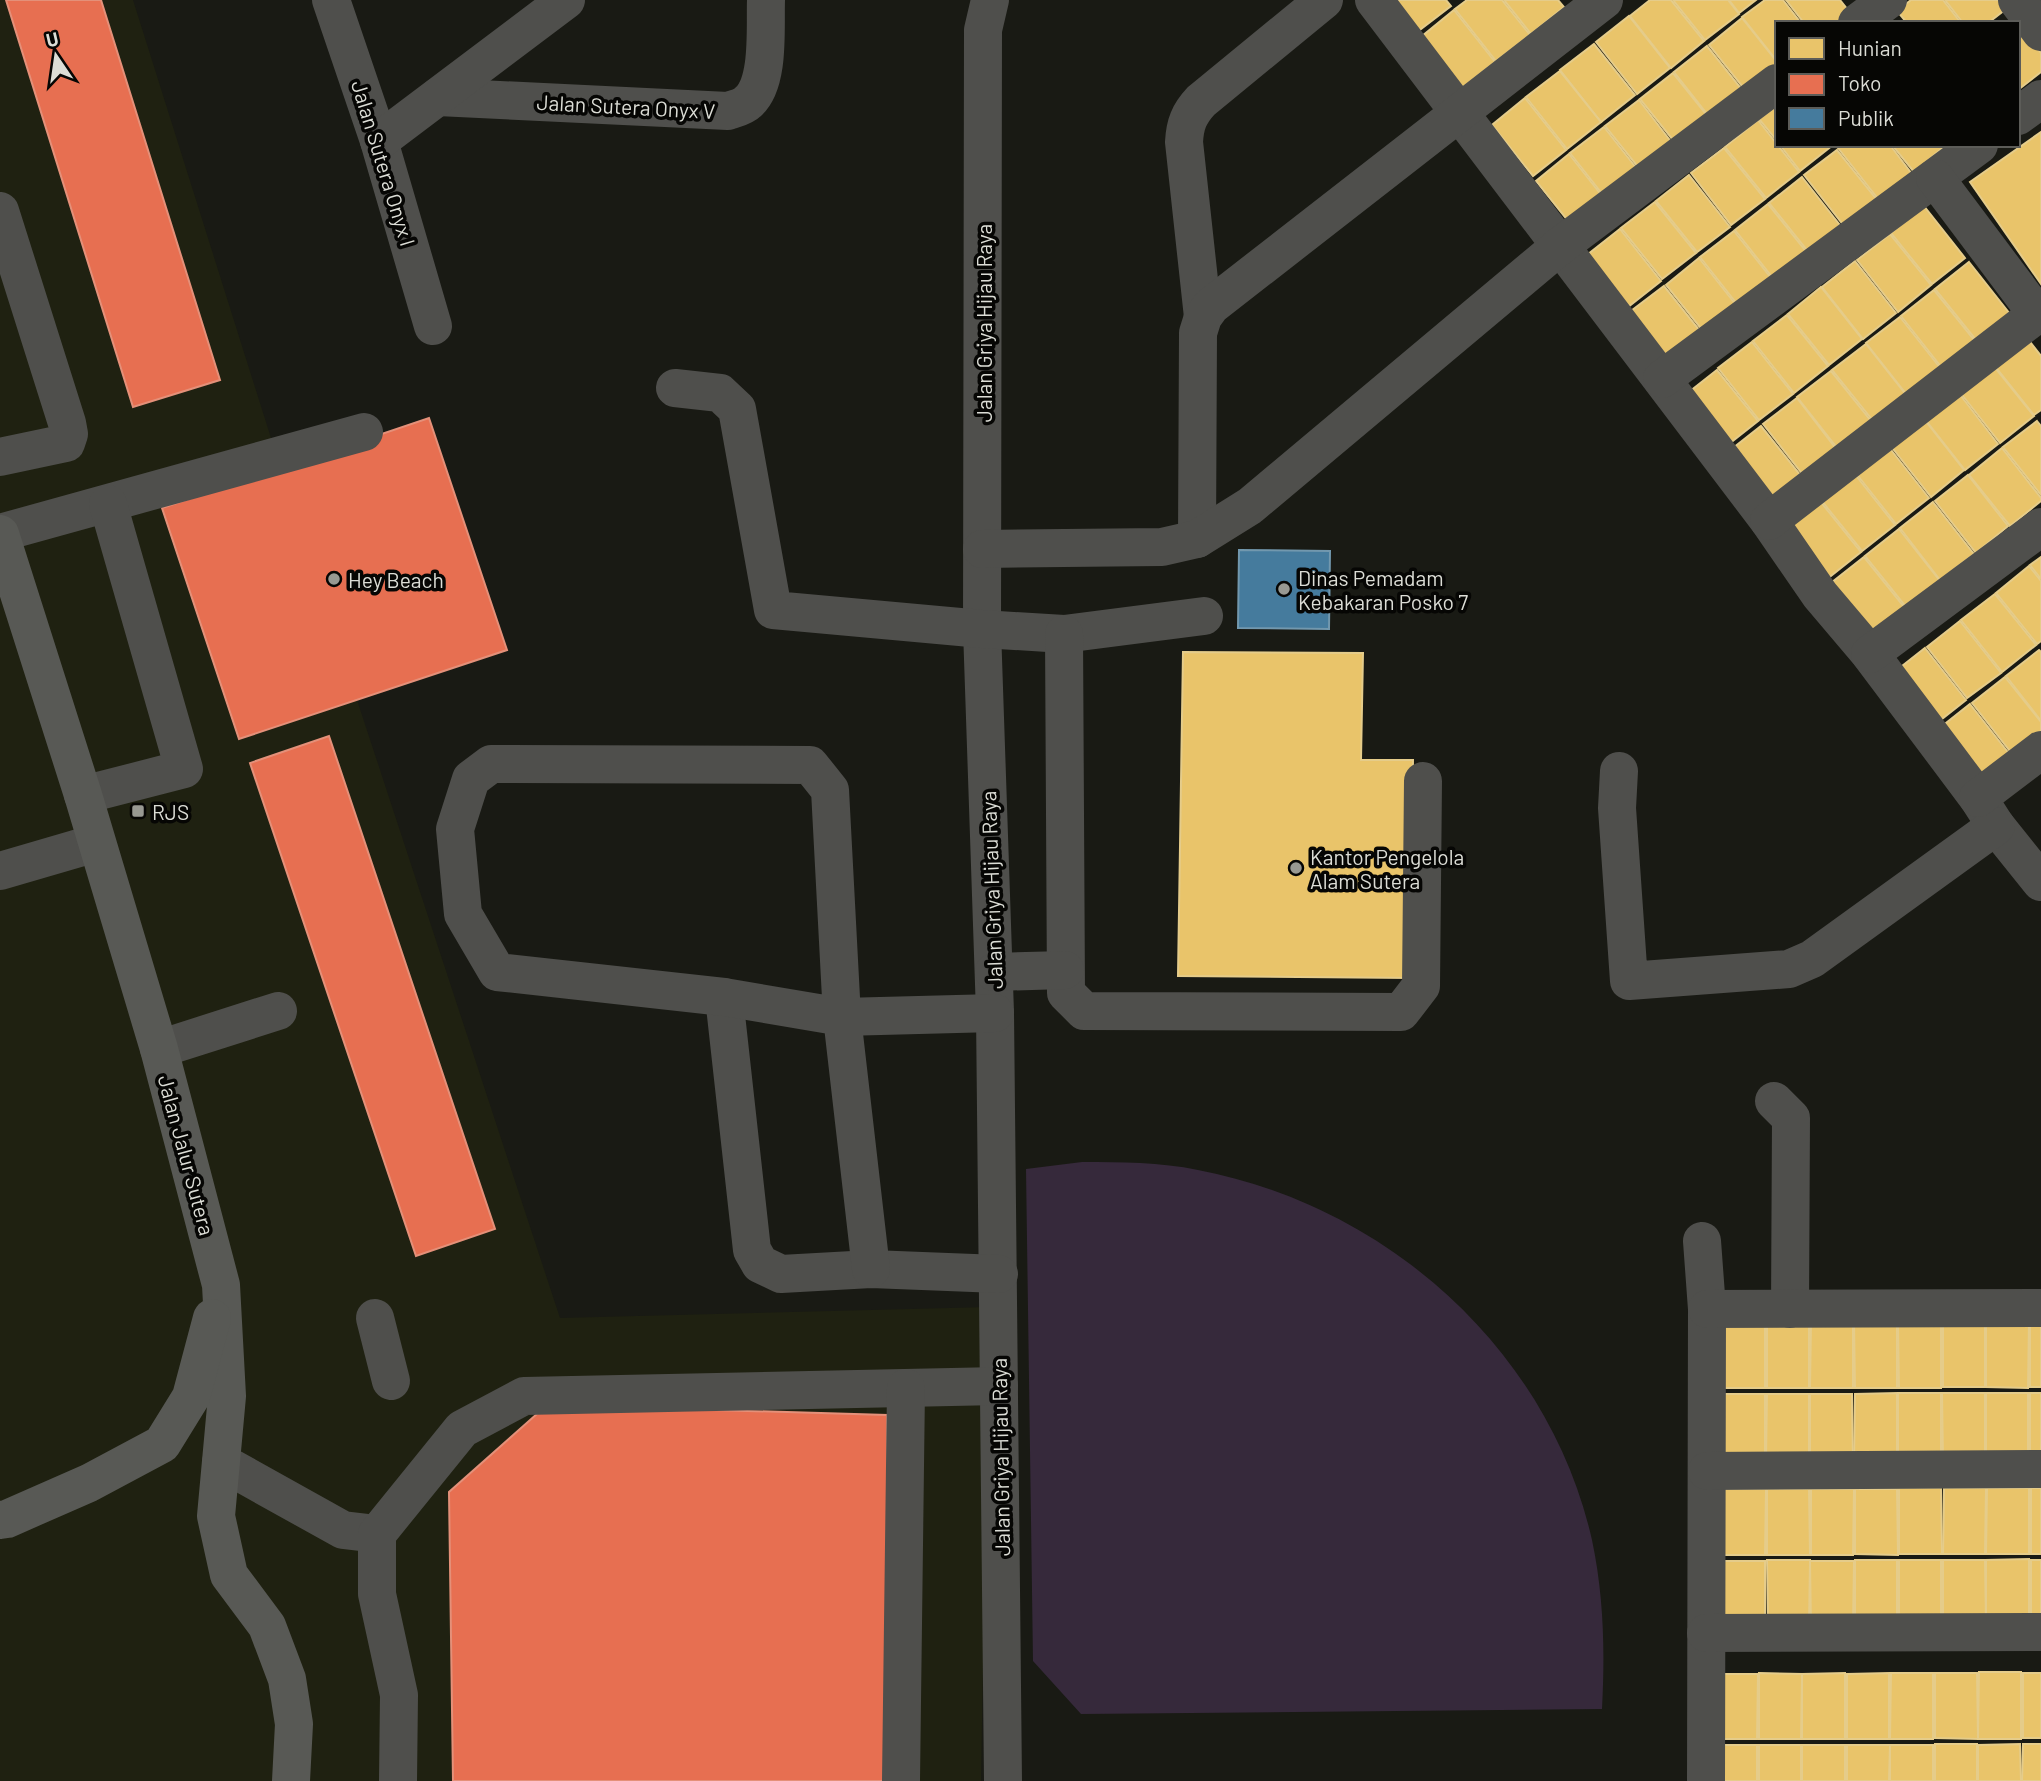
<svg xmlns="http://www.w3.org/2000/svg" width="2041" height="1781" font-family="Barlow,sans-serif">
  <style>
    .built { fill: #1f2111 }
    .green { fill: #36293b }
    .homes { fill: #e9c46a; stroke: #e5cc8a; stroke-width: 2 }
    .shops { fill: #e76f51; stroke: #e49079; stroke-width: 2 }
    .public { fill: #457b9d; stroke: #7298ae; stroke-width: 2 }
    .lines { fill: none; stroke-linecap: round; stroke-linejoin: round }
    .minor { stroke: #4f4f4c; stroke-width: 38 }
    .major { stroke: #585955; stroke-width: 38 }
    .poi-dot { fill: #989992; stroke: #060604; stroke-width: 2.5 }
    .labels { text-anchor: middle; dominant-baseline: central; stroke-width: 7; stroke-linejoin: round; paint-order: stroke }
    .street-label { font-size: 21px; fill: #dcddd6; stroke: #060604 }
    .poi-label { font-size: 21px; fill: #dcddd6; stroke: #060604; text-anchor: start }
  </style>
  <rect width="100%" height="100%" fill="#191a14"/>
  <path class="built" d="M 0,0 L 133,0 L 271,438 L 560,1318 L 989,1307 L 981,1781 L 0,1781 Z"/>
  <path class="green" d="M 1082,1162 C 1121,1162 1160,1162 1198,1170 C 1387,1206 1549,1350 1592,1540 C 1604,1597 1605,1652 1602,1709 L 1081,1714 L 1033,1661 L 1026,1169 Z"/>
  <g class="homes">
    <path d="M 1392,0 L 1446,0 L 1451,6 L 1417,32 Z"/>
    <path d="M 1467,0 L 1502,0 L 1530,35 L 1496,61 L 1455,9 Z"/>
    <path d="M 1504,0 L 1558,0 L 1564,7 L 1531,34 Z"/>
    <path d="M 1650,0 L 1671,0 L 1704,41 L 1671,68 L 1630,16 Z"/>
    <path d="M 1673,0 L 1728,0 L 1739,14 L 1705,40 Z"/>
    <path d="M 1729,0 L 1756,0 L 1739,13 Z"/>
    <path d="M 1765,0 L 1783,0 L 1801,23 L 1777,23 L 1777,61 L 1742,17 Z"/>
    <path d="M 1786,0 L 1840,0 L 1852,15 L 1842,23 L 1804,23 Z"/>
    <path d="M 1911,0 L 1943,0 L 1961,23 L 1907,23 L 1897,11 Z"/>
    <path d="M 1945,0 L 1999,0 L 2006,9 L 1988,23 L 1963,23 Z"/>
    <path d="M 1454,10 L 1495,62 L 1462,88 L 1421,37 Z"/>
    <path d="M 1629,16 L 1670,68 L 1637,94 L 1596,42 Z"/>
    <path d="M 1742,18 L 1777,62 L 1777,75 L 1750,96 L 1709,45 Z"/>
    <path d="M 2018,24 L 2041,53 L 2041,72 L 2018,90 Z"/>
    <path d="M 1594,44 L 1635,95 L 1601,122 L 1560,70 Z"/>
    <path d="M 1707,46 L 1748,97 L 1715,124 L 1674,72 Z"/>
    <path d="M 1560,71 L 1601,122 L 1567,149 L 1526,97 Z"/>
    <path d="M 1673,73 L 1714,124 L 1681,150 L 1640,99 Z"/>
    <path d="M 1525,98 L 1566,150 L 1533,176 L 1492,125 Z"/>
    <path d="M 1639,100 L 1679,152 L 1646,177 L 1605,126 Z"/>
    <path d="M 1777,106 L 1777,141 L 1759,119 Z"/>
    <path d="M 1758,120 L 1799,172 L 1766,198 L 1725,147 Z"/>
    <path d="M 1604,127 L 1645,179 L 1611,205 L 1570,153 Z"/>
    <path d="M 2041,132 L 2041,284 L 1970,182 Z"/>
    <path d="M 1780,145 L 1833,145 L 1800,171 Z"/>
    <path d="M 1842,145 L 1890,145 L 1912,174 L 1879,200 L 1838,148 Z"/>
    <path d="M 1892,145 L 1946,145 L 1914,172 Z"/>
    <path d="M 1724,148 L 1765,199 L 1731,225 L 1691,173 Z"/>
    <path d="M 1837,150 L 1878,201 L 1845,227 L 1804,175 Z"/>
    <path d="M 1569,154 L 1610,206 L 1577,232 L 1536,181 Z"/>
    <path d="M 1689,175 L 1730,227 L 1697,252 L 1656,201 Z"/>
    <path d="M 1802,177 L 1843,229 L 1810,254 L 1769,203 Z"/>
    <path d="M 1655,202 L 1696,253 L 1662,279 L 1621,228 Z"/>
    <path d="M 1768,204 L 1809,255 L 1776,282 L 1735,230 Z"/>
    <path d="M 1924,206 L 1965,258 L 1932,284 L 1891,233 Z"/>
    <path d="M 1620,229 L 1661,281 L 1628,307 L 1587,255 Z"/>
    <path d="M 1734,231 L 1775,283 L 1741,309 L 1700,257 Z"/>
    <path d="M 1890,234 L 1931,285 L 1898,312 L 1857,260 Z"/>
    <path d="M 1699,258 L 1740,310 L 1707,336 L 1666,285 Z"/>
    <path d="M 1855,261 L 1896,313 L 1863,339 L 1822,287 Z"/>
    <path d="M 1969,262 L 2010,314 L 1976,340 L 1935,289 Z"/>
    <path d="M 1664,286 L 1705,337 L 1672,363 L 1631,311 Z"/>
    <path d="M 1821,287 L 1862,339 L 1829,365 L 1788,314 Z"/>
    <path d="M 1934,290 L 1975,341 L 1942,368 L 1901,316 Z"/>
    <path d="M 1787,315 L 1828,366 L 1794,393 L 1753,341 Z"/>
    <path d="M 1900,317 L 1941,369 L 1907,395 L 1866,343 Z"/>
    <path d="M 2027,338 L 2041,356 L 2041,410 L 2034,415 L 1993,364 Z"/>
    <path d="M 1752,342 L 1793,394 L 1759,420 L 1718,368 Z"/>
    <path d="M 1866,344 L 1907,396 L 1873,421 L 1832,370 Z"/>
    <path d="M 1993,365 L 2034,416 L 2000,443 L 1959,391 Z"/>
    <path d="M 1717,370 L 1758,421 L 1725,447 L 1684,396 Z"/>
    <path d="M 1831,371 L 1872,422 L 1838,449 L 1797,397 Z"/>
    <path d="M 1958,392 L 1998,444 L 1965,470 L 1924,418 Z"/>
    <path d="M 1797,398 L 1837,450 L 1804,476 L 1763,424 Z"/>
    <path d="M 1924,419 L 1964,470 L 1931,497 L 1890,445 Z"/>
    <path d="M 2037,421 L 2041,426 L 2041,495 L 2003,447 Z"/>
    <path d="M 1761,426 L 1802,477 L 1769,503 L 1728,452 Z"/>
    <path d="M 1888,446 L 1929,498 L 1896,524 L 1855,472 Z"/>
    <path d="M 2002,448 L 2041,498 L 2041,501 L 2010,526 L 1969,475 Z"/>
    <path d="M 1854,473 L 1895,525 L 1862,551 L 1821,500 Z"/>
    <path d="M 1968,475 L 2008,526 L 1976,553 L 1935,501 Z"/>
    <path d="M 1820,501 L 1861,552 L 1827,579 L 1786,527 Z"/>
    <path d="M 1933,502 L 1974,554 L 1940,580 L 1900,528 Z"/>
    <path d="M 1899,529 L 1940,581 L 1906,607 L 1865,556 Z"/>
    <path d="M 1864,557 L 1905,608 L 1872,635 L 1831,583 Z"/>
    <path d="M 2041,557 L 2041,579 L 2030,565 Z"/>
    <path d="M 2029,566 L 2041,581 L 2041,641 L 2037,644 L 1996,593 Z"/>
    <path d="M 1995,594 L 2036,645 L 2002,672 L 1961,620 Z"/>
    <path d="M 1960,621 L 2001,673 L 1967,698 L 1927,647 Z"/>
    <path d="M 1925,648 L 1966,700 L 1933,726 L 1892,674 Z"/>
    <path d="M 2039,650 L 2041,652 L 2041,721 L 2006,676 Z"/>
    <path d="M 1183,652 L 1363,653 L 1361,760 L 1413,760 L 1411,978 L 1178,976 Z"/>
    <path d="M 2005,677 L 2041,722 L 2041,732 L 2013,755 L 1972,703 Z"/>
    <path d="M 1970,704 L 2011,756 L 1977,782 L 1936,731 Z"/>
    <path d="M 1986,1321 L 2029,1321 L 2028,1388 L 1986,1387 Z"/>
    <rect x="1767" y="1322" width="42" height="66"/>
    <path d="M 1853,1322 L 1853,1388 L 1810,1388 L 1811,1323 Z"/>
    <path d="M 1854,1322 L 1897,1322 L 1897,1388 L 1855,1388 Z"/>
    <path d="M 1898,1322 L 1941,1322 L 1941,1388 L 1899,1388 Z"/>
    <rect x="1943" y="1322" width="42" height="65"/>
    <rect x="2030" y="1322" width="11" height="65"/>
    <path d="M 1723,1323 L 1765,1323 L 1765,1388 L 1722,1388 Z"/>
    <path d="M 1897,1393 L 1897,1460 L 1854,1460 L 1855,1394 Z"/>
    <rect x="1898" y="1393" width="43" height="66"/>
    <path d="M 1942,1393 L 1985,1393 L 1985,1459 L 1943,1459 Z"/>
    <rect x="1986" y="1393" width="42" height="66"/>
    <rect x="2030" y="1393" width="11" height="66"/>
    <rect x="1722" y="1394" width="43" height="66"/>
    <path d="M 1767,1394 L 1809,1394 L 1809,1460 L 1766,1460 Z"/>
    <path d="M 1810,1394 L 1852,1394 L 1853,1460 L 1810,1460 Z"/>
    <path d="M 1899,1488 L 1941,1488 L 1942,1554 L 1899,1554 Z"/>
    <path d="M 1944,1488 L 1986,1488 L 1985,1554 L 1943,1554 Z"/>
    <path d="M 1987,1488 L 2029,1488 L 2029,1554 L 1986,1554 Z"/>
    <rect x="2031" y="1488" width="10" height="66"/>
    <path d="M 1723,1489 L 1766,1489 L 1765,1555 L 1723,1555 Z"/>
    <path d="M 1767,1489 L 1809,1489 L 1810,1555 L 1767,1555 Z"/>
    <path d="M 1811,1489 L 1854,1489 L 1853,1555 L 1811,1555 Z"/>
    <path d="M 1855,1489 L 1897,1489 L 1898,1555 L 1855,1554 Z"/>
    <path d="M 2029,1559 L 2029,1626 L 1986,1625 L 1986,1560 Z"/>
    <path d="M 1767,1560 L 1810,1560 L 1809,1627 L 1768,1627 Z"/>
    <rect x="1855" y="1560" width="42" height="66"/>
    <rect x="1899" y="1560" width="42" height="66"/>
    <path d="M 1943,1560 L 1985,1560 L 1986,1625 L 1943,1625 Z"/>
    <rect x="2031" y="1560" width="10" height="65"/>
    <rect x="1723" y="1561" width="42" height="65"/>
    <path d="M 1810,1561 L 1854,1561 L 1853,1626 L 1811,1626 Z"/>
    <path d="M 1979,1672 L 2021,1672 L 2021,1739 L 1978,1739 Z"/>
    <path d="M 1759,1673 L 1802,1674 L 1801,1739 L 1759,1739 Z"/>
    <path d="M 1845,1673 L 1845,1739 L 1802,1739 L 1802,1674 Z"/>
    <path d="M 1889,1673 L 1889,1739 L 1847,1739 L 1847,1674 Z"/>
    <path d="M 1891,1673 L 1933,1673 L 1933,1739 L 1890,1739 Z"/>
    <path d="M 1935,1673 L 1977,1673 L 1978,1739 L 1935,1738 Z"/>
    <rect x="2023" y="1673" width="18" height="65"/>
    <path d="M 1714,1674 L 1758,1674 L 1757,1739 L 1715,1739 Z"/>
    <rect x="1935" y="1744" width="42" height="37"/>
    <path d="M 2020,1744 L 2021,1781 L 1978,1781 L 1978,1745 Z"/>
    <path d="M 2023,1744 L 2041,1744 L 2041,1781 L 2022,1781 Z"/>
    <path d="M 1714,1745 L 1757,1745 L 1757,1781 L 1715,1781 Z"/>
    <rect x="1759" y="1745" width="42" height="36"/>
    <rect x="1802" y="1745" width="43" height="36"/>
    <path d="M 1847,1745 L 1890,1745 L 1889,1781 L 1847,1781 Z"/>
    <rect x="1890" y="1745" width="43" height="36"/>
  </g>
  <g class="shops">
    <path d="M 6,0 L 101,0 L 220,380 L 133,407 Z"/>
    <path d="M 429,418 L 507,650 L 239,739 L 162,508 Z"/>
    <path d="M 329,736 L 495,1229 L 416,1256 L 250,763 Z"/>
    <path d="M 547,1405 L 887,1415 L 887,1781 L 453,1781 L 449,1492 Z"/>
  </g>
  <path class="public" d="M 1239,550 L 1330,551 L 1329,629 L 1238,628 Z"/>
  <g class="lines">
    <g class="minor">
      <path d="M 331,0 L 379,141 L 433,326"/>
      <path d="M 990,0 L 983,30 L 982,629 L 995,1013 L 1003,1781"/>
      <path d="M 1374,0 L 1769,521 L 1820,595 L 1870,654 L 1978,798 L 1996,826 L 2041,882"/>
      <path d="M 2017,0 L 2041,32"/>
      <path d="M 1857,23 L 1888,0"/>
      <path d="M 438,97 L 728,111 C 734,109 743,107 748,102 C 770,83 765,28 766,0"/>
      <path d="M 2018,116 L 2041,99"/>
      <path d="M 379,141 L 566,0"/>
      <path d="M 0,211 L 67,423 L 69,434 L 66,443 L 0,457"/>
      <path d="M 1203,317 L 1184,142 C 1185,124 1189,114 1201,101 L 1324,0"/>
      <path d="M 1662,379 L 1979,145"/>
      <path d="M 675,388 L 720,393 L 737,409 L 773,610 L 982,629 L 1064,634 L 1204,616"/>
      <path d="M 1769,521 L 2037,314 L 1935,178"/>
      <path d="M 0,533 L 364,432"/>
      <path d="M 1197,539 L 1198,333 L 1203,317 L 1211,306 L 1604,0"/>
      <path d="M 982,549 L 1162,547 L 1197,539 L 1250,506 L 1560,246 L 1777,83"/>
      <path d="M 1064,634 L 1066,993 L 1084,1011 L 1401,1012 L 1421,986 L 1423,781"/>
      <path d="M 1870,654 L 2041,527"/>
      <path d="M 1619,771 L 1617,808 L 1629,981 L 1789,969 L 1812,959 L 1996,826"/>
      <path d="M 83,795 L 184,769 L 108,504"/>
      <path d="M 1978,798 L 2041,750"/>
      <path d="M 0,871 L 96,843"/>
      <path d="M 994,972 L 1065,970"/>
      <path d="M 724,997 L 752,1250 L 760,1264 L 781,1274 L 871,1269 L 999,1274"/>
      <path d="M 159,1049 L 278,1011"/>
      <path d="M 1774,1101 L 1791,1118 L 1790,1309"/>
      <path d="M 1702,1241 L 1707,1309 L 1706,1781"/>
      <path d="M 871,1269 L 842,1017 L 724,997 L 497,972 L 463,914 L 455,829 L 471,779 L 491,764 L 810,765 L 830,790 L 842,1017 L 995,1013"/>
      <path d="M 1707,1309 L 2041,1308"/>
      <path d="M 375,1318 L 391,1381"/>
      <path d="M 221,1462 L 343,1530 L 377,1534"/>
      <path d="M 1707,1471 L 2041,1469"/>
      <path d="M 1706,1633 L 2041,1632"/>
      <path d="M 398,1781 L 399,1695 L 377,1594 L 377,1534 L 462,1429 L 524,1396 L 999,1386"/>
      <path d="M 901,1781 L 906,1388"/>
    </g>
    <g class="major">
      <path d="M 0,534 L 83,795 L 159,1049 L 221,1285 L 227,1396 L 216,1516 L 229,1575 L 267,1626 L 287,1679 L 294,1724 L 291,1781"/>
      <path d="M 0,1520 L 7,1519 L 89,1483 L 162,1444 L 191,1397 L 212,1318"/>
    </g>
  </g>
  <g class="poi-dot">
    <circle cx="334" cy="579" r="7"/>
    <circle cx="1284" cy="589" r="7"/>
    <rect x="131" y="804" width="14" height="14" rx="3.5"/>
    <circle cx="1296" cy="868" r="7"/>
  </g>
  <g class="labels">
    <g class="street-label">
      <text transform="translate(626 106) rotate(3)">Jalan Sutera Onyx V</text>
      <text transform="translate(384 163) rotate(73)">Jalan Sutera Onyx I</text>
      <text transform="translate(983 323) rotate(-90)">Jalan Griya Hijau Raya</text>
      <text transform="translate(991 890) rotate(-92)">Jalan Griya Hijau Raya</text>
      <text transform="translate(187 1155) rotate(75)">Jalan Jalur Sutera</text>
      <text transform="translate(1000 1457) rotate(-91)">Jalan Griya Hijau Raya</text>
    </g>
    <g class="poi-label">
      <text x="1298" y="577">Dinas Pemadam<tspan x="1298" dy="24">Kebakaran Posko 7</tspan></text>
      <text x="348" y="579">Hey Beach</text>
      <text x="152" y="811">RJS</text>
      <text x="1310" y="856">Kantor Pengelola<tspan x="1310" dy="24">Alam Sutera</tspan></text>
    </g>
  </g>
  <rect x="1775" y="21" width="245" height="126" fill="#060604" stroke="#5c5c58" stroke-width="2"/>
  <rect x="1789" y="38" width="35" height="21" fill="#e9c46a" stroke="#5c5c58" stroke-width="2"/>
  <text x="1838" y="56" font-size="21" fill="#dcddd6">Hunian</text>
  <rect x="1789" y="74" width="35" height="21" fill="#e76f51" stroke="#5c5c58" stroke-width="2"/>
  <text x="1838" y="91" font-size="21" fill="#dcddd6">Toko</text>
  <rect x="1789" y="108" width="35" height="21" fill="#457b9d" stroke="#5c5c58" stroke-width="2"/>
  <text x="1838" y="126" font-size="21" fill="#dcddd6">Publik</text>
  <g transform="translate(56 56) rotate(347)" stroke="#060604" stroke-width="5" paint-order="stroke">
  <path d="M0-5L12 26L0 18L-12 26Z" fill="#dcddd6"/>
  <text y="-10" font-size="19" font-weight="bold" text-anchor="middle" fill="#dcddd6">U</text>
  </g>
</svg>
